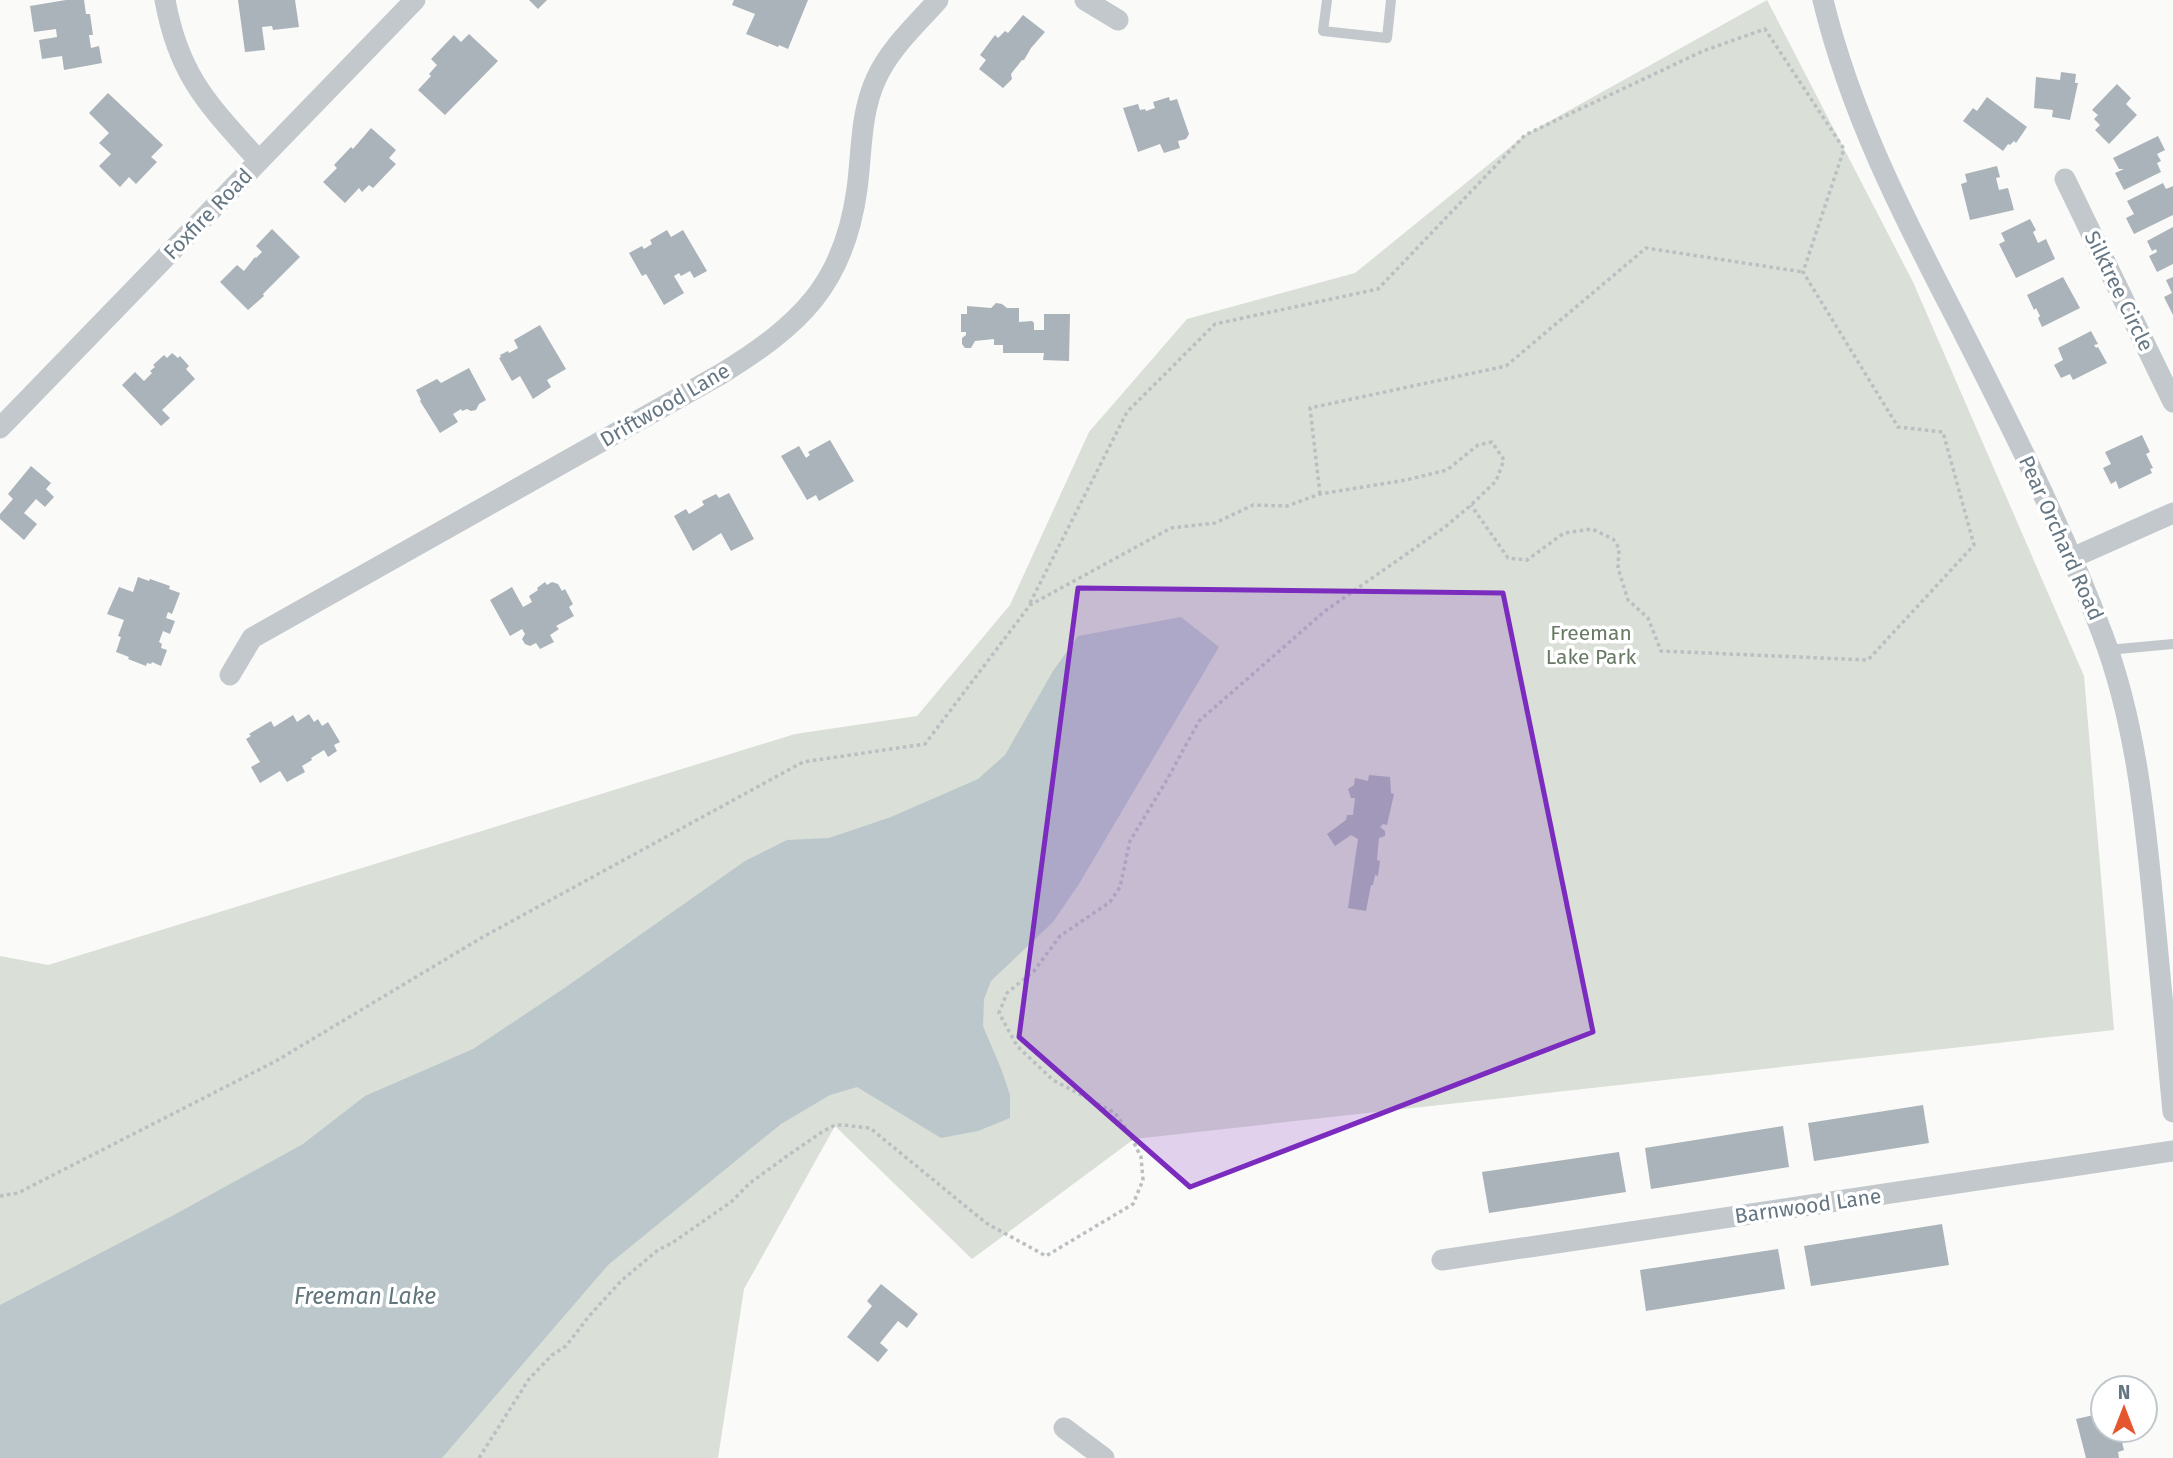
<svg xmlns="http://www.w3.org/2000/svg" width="2173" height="1458" font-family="'Fira Sans',sans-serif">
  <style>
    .green { fill: #dadfd7 }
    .water { fill: #bbc7cb }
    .building { fill: #aab3b9 }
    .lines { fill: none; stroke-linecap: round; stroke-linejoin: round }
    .path { stroke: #bbbfc2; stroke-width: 3.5; stroke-dasharray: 3.5 3.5; stroke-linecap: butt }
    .lane { stroke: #c3c8cc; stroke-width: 10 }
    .street { stroke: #c3c8cc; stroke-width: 21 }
    .marked { fill: #7b2cbf; fill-opacity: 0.2; stroke: #7b2cbf; stroke-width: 5; stroke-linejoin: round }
    .labels { text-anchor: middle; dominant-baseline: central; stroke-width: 7; stroke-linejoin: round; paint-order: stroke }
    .street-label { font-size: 21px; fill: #657683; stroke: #fff }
    .park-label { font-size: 21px; fill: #687a64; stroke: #fff }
    .water-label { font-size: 23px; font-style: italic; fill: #60757c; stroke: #fff }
  </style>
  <rect width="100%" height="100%" fill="#fafaf8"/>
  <path class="green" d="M 1767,0 L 1913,282 L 2084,676 L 2114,1030 L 1134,1139 L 972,1259 L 835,1126 L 744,1289 L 718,1458 L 0,1458 L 0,956 L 48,965 L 795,734 L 917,716 L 1010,605 L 1089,432 L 1187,319 L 1355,273 L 1525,135 Z"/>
  <path class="water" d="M 1181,617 L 1219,647 L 1079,884 L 1053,922 L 991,981 L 984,999 L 983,1026 L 1002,1071 L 1010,1095 L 1010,1118 L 978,1131 L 941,1138 L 857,1087 L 830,1095 L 781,1124 L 608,1265 L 442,1458 L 0,1458 L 0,1305 L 172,1216 L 303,1144 L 365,1096 L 473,1049 L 566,987 L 745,861 L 787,840 L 829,838 L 891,817 L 978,779 L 1005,755 L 1053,671 L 1078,636 Z"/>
  <g class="building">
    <path d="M 66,0 L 84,0 L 86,14 L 90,14 L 93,35 L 89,35 L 91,48 L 99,46 L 102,63 L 64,70 L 62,56 L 42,59 L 39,40 L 57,37 L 56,29 L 34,32 L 30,6 Z"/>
    <path d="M 238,0 L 295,0 L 299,27 L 273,30 L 272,26 L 262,27 L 265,50 L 245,52 Z"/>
    <path d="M 529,0 L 547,0 L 538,9 Z"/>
    <path d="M 734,0 L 808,0 L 788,49 L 779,45 L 778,47 L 746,34 L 755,14 L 732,5 Z"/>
    <path d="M 1023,15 L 1045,32 L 1031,48 L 1024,60 L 1022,60 L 1011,74 L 1012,79 L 1003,88 L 979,69 L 986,60 L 980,55 L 995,35 L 998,38 L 1005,31 L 1008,33 Z"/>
    <path d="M 469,34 L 498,61 L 445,115 L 418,90 L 431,76 L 429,74 L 437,65 L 431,59 L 454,35 L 461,42 Z"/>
    <path d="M 2061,72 L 2076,74 L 2075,83 L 2078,83 L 2070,120 L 2052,117 L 2053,110 L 2034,108 L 2036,77 L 2060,80 Z"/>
    <path d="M 2117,84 L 2131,98 L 2126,104 L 2137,115 L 2109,144 L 2095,130 L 2100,125 L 2094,119 L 2098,115 L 2092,110 Z"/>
    <path d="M 108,93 L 163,145 L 151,157 L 157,162 L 136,184 L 129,177 L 120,187 L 99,166 L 111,154 L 99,143 L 109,133 L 89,113 Z"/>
    <path d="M 1169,97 L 1170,101 L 1177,99 L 1189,134 L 1186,139 L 1178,141 L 1180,148 L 1164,153 L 1160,144 L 1138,152 L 1123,108 L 1138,104 L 1140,110 L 1145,109 L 1146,111 L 1155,108 L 1153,102 Z"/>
    <path d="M 1987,97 L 2027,127 L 2016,143 L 2014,141 L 2010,145 L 2008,144 L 2003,151 L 1963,121 L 1973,108 L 1977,111 Z"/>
    <path d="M 371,128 L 396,150 L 389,158 L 396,164 L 373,188 L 369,185 L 362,192 L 359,188 L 345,203 L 323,182 L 337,168 L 334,165 L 351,147 L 353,149 Z"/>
    <path d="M 2158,136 L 2165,150 L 2157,154 L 2161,161 L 2157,163 L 2161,172 L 2124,190 L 2115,173 L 2124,169 L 2119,169 L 2113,158 Z"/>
    <path d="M 1997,166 L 2000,177 L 1996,178 L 1999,190 L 2008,188 L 2014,210 L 1970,220 L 1961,184 L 1967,182 L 1965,174 Z"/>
    <path d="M 2163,183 L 2166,189 L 2173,186 L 2173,215 L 2134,234 L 2126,218 L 2134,214 L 2127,201 Z"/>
    <path d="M 2030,219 L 2036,230 L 2033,232 L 2038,243 L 2046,239 L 2055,259 L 2016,278 L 1999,244 L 2005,241 L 2001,233 Z"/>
    <path d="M 2173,227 L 2173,264 L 2157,272 L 2149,256 L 2157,252 L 2156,249 L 2152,251 L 2147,241 Z"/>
    <path d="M 272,229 L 300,257 L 263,294 L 264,296 L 248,310 L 220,282 L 237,265 L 244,271 L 255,257 L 256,258 L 262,252 L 256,246 Z"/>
    <path d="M 667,230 L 671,237 L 683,230 L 707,271 L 694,278 L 690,271 L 681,276 L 679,273 L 674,276 L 684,293 L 664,305 L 646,274 L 642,276 L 629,253 L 642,246 L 644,249 L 652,244 L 650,240 Z"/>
    <path d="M 2063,277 L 2080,308 L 2042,327 L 2038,318 L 2040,316 L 2036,308 L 2034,310 L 2027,295 Z"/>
    <path d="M 2173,277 L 2173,315 L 2164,297 L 2172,293 L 2166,280 Z"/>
    <path d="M 996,303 L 1002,304 L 1007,308 L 1019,308 L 1019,322 L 1032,321 L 1034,323 L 1034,330 L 1044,330 L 1044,314 L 1070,314 L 1069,361 L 1043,360 L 1044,353 L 1003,353 L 1003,345 L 994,345 L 994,339 L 975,341 L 971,348 L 965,348 L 962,344 L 962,338 L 966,335 L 966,332 L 961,332 L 961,314 L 967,314 L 967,306 L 991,308 Z"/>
    <path d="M 540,325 L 566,369 L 547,380 L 551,387 L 533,399 L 520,376 L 512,381 L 499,358 L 501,357 L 500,355 L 508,351 L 509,353 L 518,348 L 514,340 Z"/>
    <path d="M 2091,331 L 2098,344 L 2094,345 L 2096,348 L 2098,347 L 2107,363 L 2073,380 L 2070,374 L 2061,378 L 2054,365 L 2063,360 L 2058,348 Z"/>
    <path d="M 172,353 L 178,358 L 180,356 L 189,366 L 186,369 L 195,379 L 162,410 L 170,418 L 161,426 L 122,385 L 135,372 L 144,381 L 152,373 L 150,371 L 155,367 L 153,365 L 164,355 L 167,358 Z"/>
    <path d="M 469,368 L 486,400 L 479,404 L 476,410 L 471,411 L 467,409 L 462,411 L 461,409 L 453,414 L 458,422 L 440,433 L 420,401 L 421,400 L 416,390 L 437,379 L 441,383 Z"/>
    <path d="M 2142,435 L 2150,452 L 2146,454 L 2153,468 L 2150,469 L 2152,473 L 2119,489 L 2116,481 L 2111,484 L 2103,468 L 2111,464 L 2105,452 Z"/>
    <path d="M 830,440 L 854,481 L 819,501 L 816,495 L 807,500 L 781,456 L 799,446 L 806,458 L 810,455 L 808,452 Z"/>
    <path d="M 31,466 L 51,483 L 46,489 L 54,497 L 45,507 L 36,499 L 24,513 L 37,524 L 24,540 L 0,519 L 0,514 L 13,499 L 8,494 Z"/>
    <path d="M 729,493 L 754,539 L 731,551 L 721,533 L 693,551 L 674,516 L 686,509 L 689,514 L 704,505 L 702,501 L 716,494 L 719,498 Z"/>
    <path d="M 138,577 L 149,581 L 150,579 L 170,586 L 169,589 L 180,593 L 172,614 L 168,612 L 166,618 L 175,621 L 170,634 L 163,631 L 159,642 L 162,644 L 161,648 L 167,650 L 161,666 L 152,662 L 151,664 L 147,663 L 146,666 L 128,659 L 129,657 L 116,652 L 121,637 L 118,636 L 124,620 L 107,614 L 119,587 L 133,592 Z"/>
    <path d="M 545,582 L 547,585 L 552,582 L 558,584 L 562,591 L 565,589 L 573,604 L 569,607 L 574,616 L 556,626 L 559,629 L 550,635 L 554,642 L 540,649 L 536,643 L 530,646 L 525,644 L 522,639 L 525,634 L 522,629 L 510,636 L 490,600 L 512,587 L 523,607 L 532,602 L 529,596 L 538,590 L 537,588 Z"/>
    <path d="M 309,714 L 314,722 L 318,719 L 322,726 L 328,722 L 340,742 L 334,745 L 337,751 L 328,757 L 324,750 L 311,758 L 312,760 L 302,766 L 305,772 L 287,782 L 280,771 L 260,783 L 251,767 L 260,762 L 246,739 L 251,736 L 249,734 L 271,721 L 274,727 L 293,715 L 297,722 Z"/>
    <path d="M 1369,775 L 1390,777 L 1391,793 L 1394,794 L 1387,825 L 1383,824 L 1380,827 L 1385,831 L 1385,836 L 1379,838 L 1377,860 L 1380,861 L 1378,876 L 1375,875 L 1373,885 L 1371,885 L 1366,911 L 1348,908 L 1358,839 L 1351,835 L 1335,846 L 1327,834 L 1346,820 L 1347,815 L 1353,815 L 1355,798 L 1351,798 L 1348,789 L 1354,785 L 1355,778 L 1368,781 Z"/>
    <path d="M 1923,1105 L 1929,1143 L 1814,1161 L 1808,1123 Z"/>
    <path d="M 1783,1126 L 1789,1167 L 1651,1189 L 1645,1148 Z"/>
    <path d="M 1619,1152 L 1626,1192 L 1489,1213 L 1482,1172 Z"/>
    <path d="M 1942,1224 L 1949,1265 L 1811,1286 L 1804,1246 Z"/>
    <path d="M 1778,1249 L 1785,1289 L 1646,1311 L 1640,1270 Z"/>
    <path d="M 881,1284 L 918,1314 L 907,1328 L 898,1321 L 880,1343 L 888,1350 L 878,1362 L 847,1337 L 872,1306 L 867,1301 Z"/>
    <path d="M 2103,1413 L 2103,1430 L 2119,1430 L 2124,1450 L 2118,1452 L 2119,1458 L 2086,1458 L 2076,1419 Z"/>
  </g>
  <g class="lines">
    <g class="path">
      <path d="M 1320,494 L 1310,408 L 1506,366 L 1646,248 L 1803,272"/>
      <path d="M 1030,603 L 1127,412 L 1215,324 L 1378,289 L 1525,135 L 1703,51 L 1765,29 L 1844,149 L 1803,272 L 1898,427 L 1943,432 L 1974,545 L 1868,660 L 1661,651 L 1648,618 L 1628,600 L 1618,568 L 1619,548 L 1613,539 L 1592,529 L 1564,533 L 1527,560 L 1508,558 L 1471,505"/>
      <path d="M 0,1196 L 18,1193 L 276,1061 L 481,938 L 803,762 L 925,744 L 1030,605 L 1171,528 L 1215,523 L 1253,505 L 1287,506 L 1320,494 L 1406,480 L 1447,470 L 1478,445 L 1492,442 L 1504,460 L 1496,481 L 1471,505 L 1445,527 L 1325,611 L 1199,721 L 1168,778 L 1130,841 L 1120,887 L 1110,902 L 1060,936 L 1034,971 L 1007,993 L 999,1013 L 1017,1046 L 1053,1080 L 1115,1113 L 1129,1133 L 1141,1157 L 1143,1180 L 1133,1204 L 1046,1256 L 986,1223 L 870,1128 L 843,1125 L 835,1125 L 822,1132 L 787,1156 L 750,1183 L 731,1202 L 672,1243 L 658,1250 L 622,1280 L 590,1315 L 566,1346 L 552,1355 L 529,1379 L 479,1458"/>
    </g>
    <g class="lane">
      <path d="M 1327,0 L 1323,31 L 1387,38 L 1391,0"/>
      <path d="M 2108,650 L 2173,644"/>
    </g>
    <g class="street">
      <path d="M 165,0 C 179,77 209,105 259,161"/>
      <path d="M 1085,0 L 1118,20"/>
      <path d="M 1823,0 C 1850,112 1902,214 1955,316 C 2008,420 2061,524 2102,633 C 2136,722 2145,818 2154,912 C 2160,979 2167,1045 2173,1112"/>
      <path d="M 2065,179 L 2173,402"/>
      <path d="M 0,428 L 415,0"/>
      <path d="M 2072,558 L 2173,513"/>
      <path d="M 230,675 L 252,638 L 721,374 C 800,325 844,285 857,189 C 862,152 860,114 876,79 C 890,48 916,25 938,0"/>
      <path d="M 1442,1260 L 2173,1151"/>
      <path d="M 1064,1428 L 1104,1458"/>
    </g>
  </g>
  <path class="marked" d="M 1078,588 L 1503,593 L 1593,1032 L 1190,1187 L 1019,1037 Z"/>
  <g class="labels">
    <g class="street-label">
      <text transform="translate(208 214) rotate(-46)">Foxfire Road</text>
      <text transform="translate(2119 291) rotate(64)">Silktree Circle</text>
      <text transform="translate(665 405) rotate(-30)">Driftwood Lane</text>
      <text transform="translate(2061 538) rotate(66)">Pear Orchard Road</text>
      <text transform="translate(1808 1206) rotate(-8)">Barnwood Lane</text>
    </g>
    <g class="park-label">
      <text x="1591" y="633">Freeman<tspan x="1591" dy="24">Lake Park</tspan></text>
    </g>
    <g class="water-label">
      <text x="365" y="1296">Freeman Lake</text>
    </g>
  </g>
  <g transform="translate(2124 1409)"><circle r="33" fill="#ffffff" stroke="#c1c8cd" stroke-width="2"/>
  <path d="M0-5L12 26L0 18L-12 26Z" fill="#e4572e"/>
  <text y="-10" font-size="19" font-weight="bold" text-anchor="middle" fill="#657683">N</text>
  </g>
</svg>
